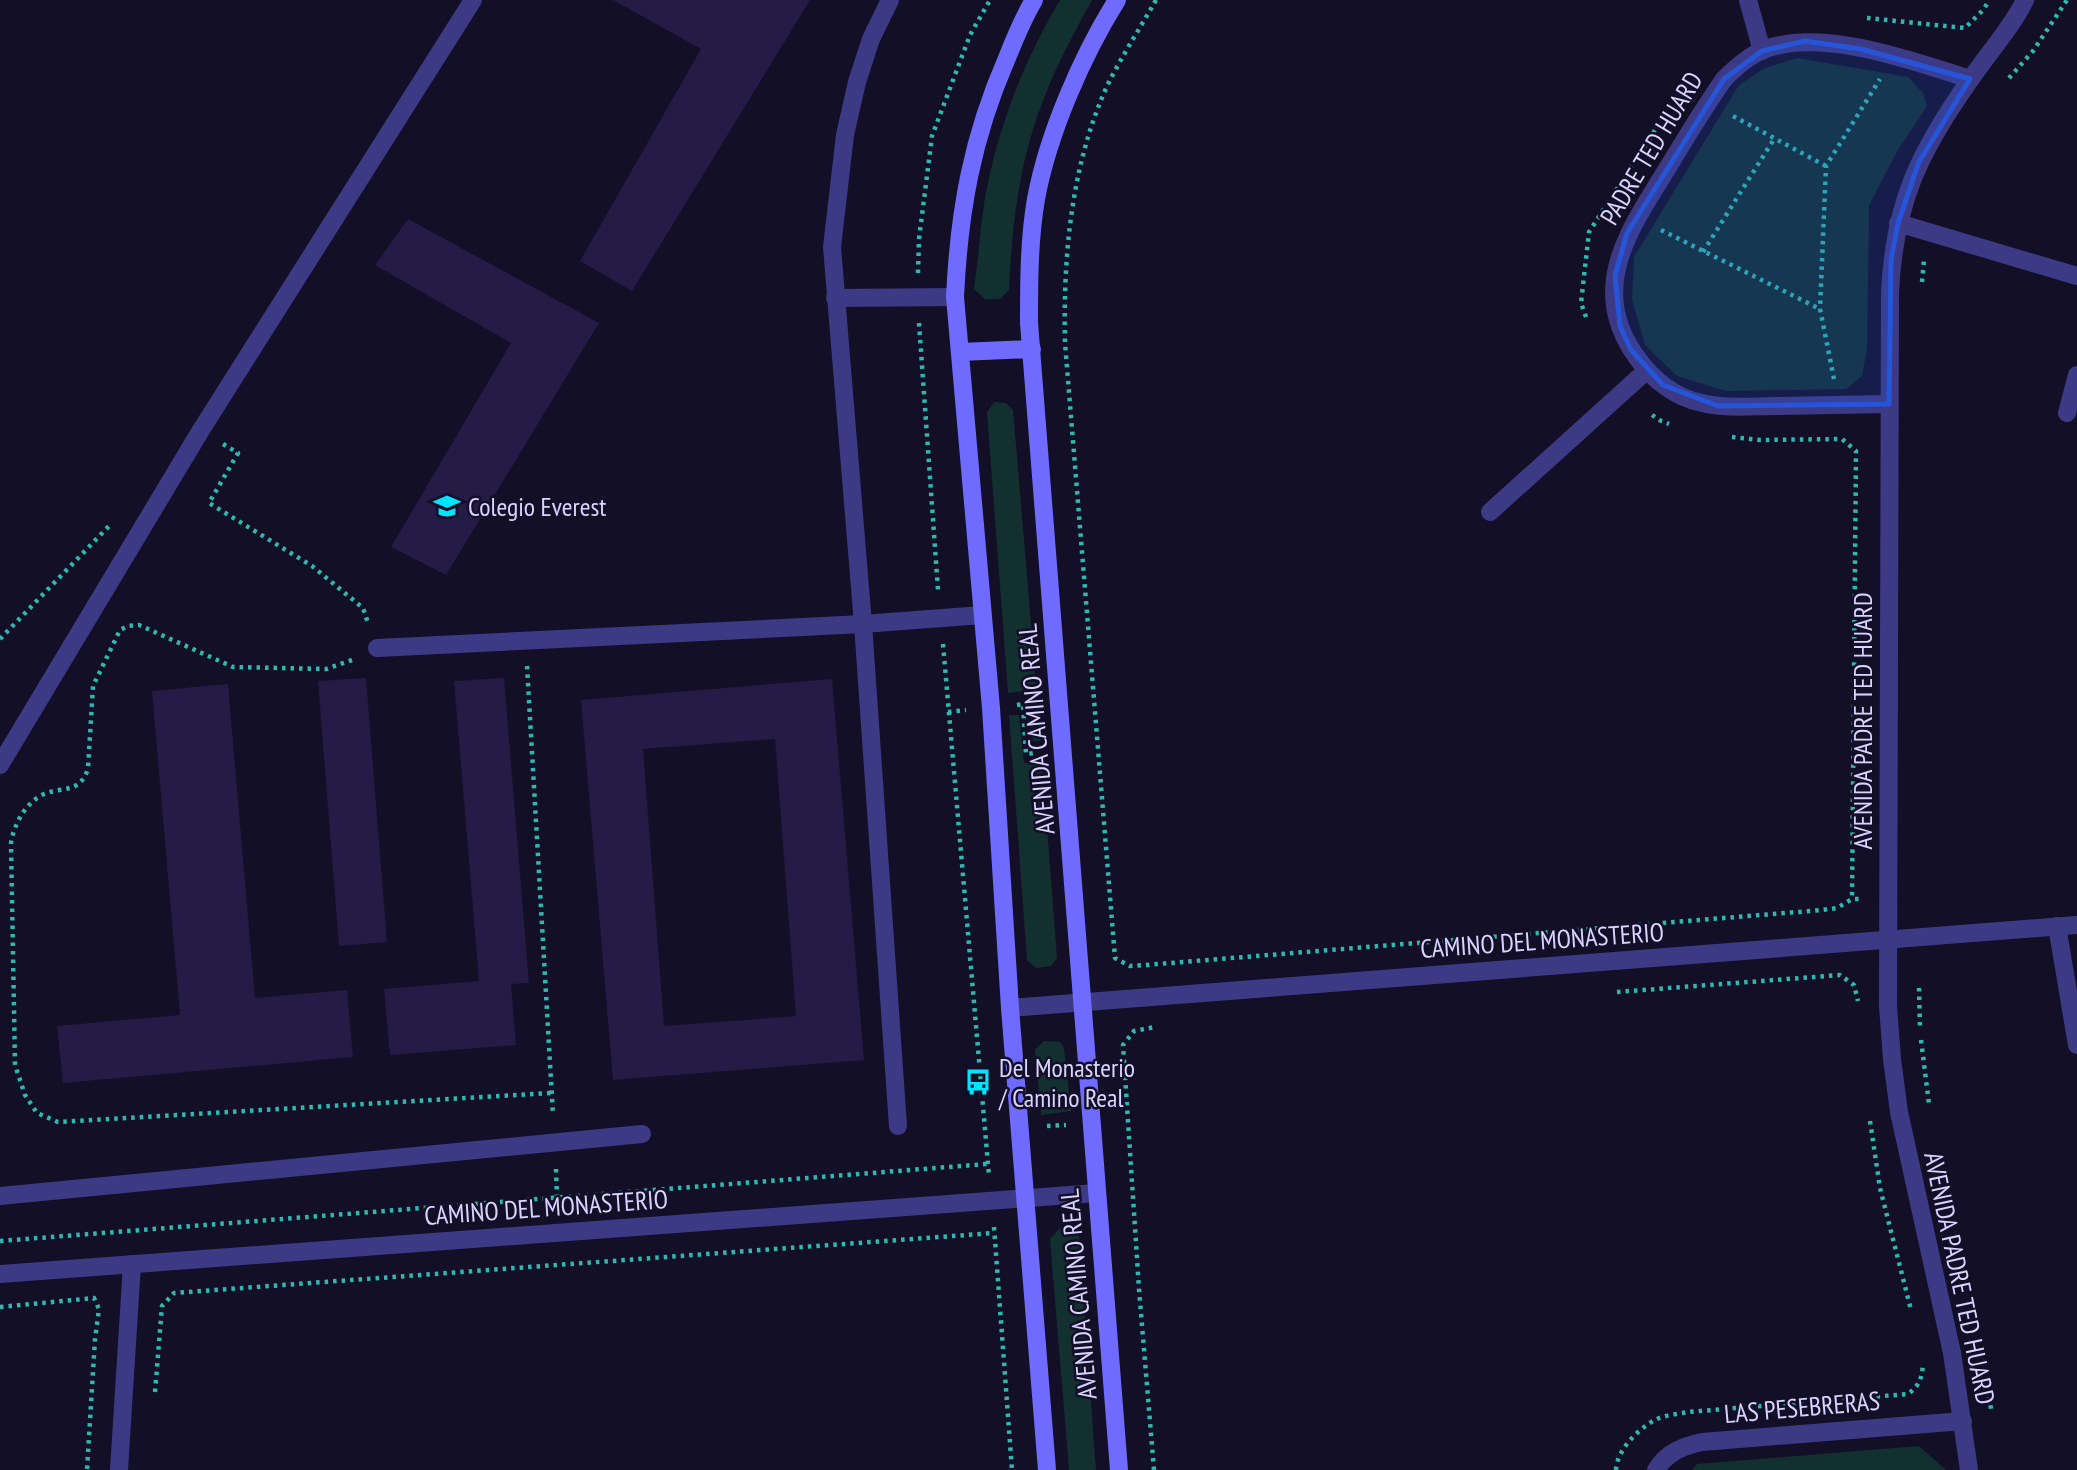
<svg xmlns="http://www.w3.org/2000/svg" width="2077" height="1470" font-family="'PT Sans Narrow',sans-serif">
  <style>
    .green { fill: #12302f }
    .building { fill: #241b47; fill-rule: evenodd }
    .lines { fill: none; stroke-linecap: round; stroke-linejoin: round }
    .path { stroke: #2fb8b0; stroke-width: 4.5; stroke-dasharray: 3.5 5; stroke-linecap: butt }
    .lane { stroke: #3d3a85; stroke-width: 18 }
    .street { stroke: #3d3a85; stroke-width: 18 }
    .secondary { stroke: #6f6bff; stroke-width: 18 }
    .marked { fill: #2655da; fill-opacity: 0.2; stroke: #2655da; stroke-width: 5; stroke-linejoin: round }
    .labels { text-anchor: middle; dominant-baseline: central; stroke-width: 5; stroke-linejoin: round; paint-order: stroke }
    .street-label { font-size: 26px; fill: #d9d4ff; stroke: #130f26 }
    .poi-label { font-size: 26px; fill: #d9d4ff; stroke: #130f26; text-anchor: start }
  </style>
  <rect width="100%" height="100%" fill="#130f26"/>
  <g class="green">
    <path d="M 1060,0 L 1092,0 C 1074,33 1056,66 1043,101 C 1019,161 1012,226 1009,290 L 1000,299 L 985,299 L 974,289 C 978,261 980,232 984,204 C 996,132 1023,62 1060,0 Z"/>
    <path d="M 1797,58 L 1908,77 L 1923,93 L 1927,106 L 1896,153 L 1869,206 L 1867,348 L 1862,376 L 1846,389 L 1726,391 L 1677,376 L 1645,345 L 1632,299 L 1634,257 L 1739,85 L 1765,68 Z"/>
    <path d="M 994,402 L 1006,403 L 1013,410 L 1041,741 L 1033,741 L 1027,691 L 1008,693 L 987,412 Z"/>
    <path d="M 1009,715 L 1019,715 L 1024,763 L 1042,762 L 1057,958 L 1051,966 L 1036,968 L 1027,960 Z"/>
    <path d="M 1044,1041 L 1060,1042 L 1064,1048 L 1071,1111 L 1041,1115 L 1035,1050 Z"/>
    <path d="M 1060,1228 L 1068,1228 L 1079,1236 L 1096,1470 L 1069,1470 L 1050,1239 Z"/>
    <path d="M 1919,1446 L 1946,1470 L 1692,1470 L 1697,1464 Z"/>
  </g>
  <g class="building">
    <path d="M 613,0 L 810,0 L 632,291 L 580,261 L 701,49 Z"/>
    <path d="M 408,219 L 599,323 L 446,575 L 391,547 L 511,343 L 375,265 Z"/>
    <path d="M 366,678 L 387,942 L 339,946 L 318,681 Z"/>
    <path d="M 504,678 L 529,983 L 511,984 L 516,1045 L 390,1055 L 384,989 L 479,981 L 454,681 Z"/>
    <path d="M 832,679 L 864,1060 L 613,1080 L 581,700 ZM 775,739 L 796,1016 L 664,1026 L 643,749 Z"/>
    <path d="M 228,684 L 255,998 L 347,990 L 353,1057 L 63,1083 L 57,1026 L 180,1015 L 152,691 Z"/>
  </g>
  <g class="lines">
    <g class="path">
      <path d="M 1156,0 C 1140,28 1122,56 1108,84 C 1071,164 1063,257 1065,343 L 1115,958 L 1130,966 L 1146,965 L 1822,910 L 1837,908 L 1852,899 L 1860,899"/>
      <path d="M 1867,18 L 1965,28 L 1984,9 L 1989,0"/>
      <path d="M 2009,78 L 2033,51 L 2067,0"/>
      <path d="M 1733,116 L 1826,166"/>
      <path d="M 1661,230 L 1820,309"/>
      <path d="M 1703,252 L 1774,139"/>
      <path d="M 918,273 L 919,239 L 932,136 L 970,35 L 990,0"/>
      <path d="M 1922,282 L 1924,260"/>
      <path d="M 1586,317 L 1581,303 L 1589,232 L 1657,127"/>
      <path d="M 919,323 L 938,590"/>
      <path d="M 1834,379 L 1820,309 L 1826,166 L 1880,79"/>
      <path d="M 1652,415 L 1661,421 L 1669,424"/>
      <path d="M 1732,437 L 1760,440 L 1842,439 L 1856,451 L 1852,899"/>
      <path d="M 223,444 L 238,453 L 209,503 L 312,566 L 363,608 L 368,623"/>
      <path d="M 0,639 L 109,526"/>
      <path d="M 943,644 L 989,1176"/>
      <path d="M 352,660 L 326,669 L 233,667 L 139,625 L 128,626 L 120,630 L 93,686 L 88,769 C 79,794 64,786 44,794 C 26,802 14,824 11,843 L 15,1065 L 25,1095 L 37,1113 L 58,1122 L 552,1093"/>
      <path d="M 527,666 L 553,1115"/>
      <path d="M 1017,705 L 1023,704 L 1026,754 L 1035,753"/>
      <path d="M 948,712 L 966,710"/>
      <path d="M 1919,988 L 1920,1028"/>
      <path d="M 1617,992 L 1840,975 L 1854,985 L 1858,1001"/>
      <path d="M 1921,1040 L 1929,1104"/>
      <path d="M 1870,1121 L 1880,1188 L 1911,1310"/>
      <path d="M 1047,1126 L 1066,1125"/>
      <path d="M 556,1169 L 557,1199"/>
      <path d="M 994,1227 L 1012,1470"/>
      <path d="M 0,1241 L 987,1164"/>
      <path d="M 0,1307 L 94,1298 L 99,1309 L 95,1339 L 87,1470"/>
      <path d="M 1987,1380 L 1991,1409"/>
      <path d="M 155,1392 L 162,1306 L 174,1293 L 994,1233"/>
      <path d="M 1154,1470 L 1139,1289 L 1123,1045 L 1134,1031 L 1155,1027"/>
      <path d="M 1616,1470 C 1617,1450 1638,1429 1655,1420 C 1664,1415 1678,1414 1688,1412 L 1908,1394 C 1920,1385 1922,1378 1923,1363"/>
    </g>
    <g class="lane">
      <path d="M 890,0 L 871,39 L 857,82 L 845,135 L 832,247 L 863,624 L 898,1126"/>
      <path d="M 1898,223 L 2077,276"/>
      <path d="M 835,298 L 955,297"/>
      <path d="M 2067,413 L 2077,375"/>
      <path d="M 0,765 L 201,430 L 473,0"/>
      <path d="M 0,1196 L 642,1134"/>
    </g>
    <g class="street">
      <path d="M 1748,0 L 1762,51"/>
      <path d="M 1889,404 C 1852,405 1814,405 1777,406 C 1752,406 1727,409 1702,403 C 1676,398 1653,380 1638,359 C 1586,290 1629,230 1667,169 C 1685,139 1704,108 1724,79 C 1735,68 1748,56 1763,50 C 1821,27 1913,61 1970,79"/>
      <path d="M 1490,512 L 1646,371"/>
      <path d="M 377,648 L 863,624 L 982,615"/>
      <path d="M 2057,926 L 2077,1045"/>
      <path d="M 1010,1008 L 2077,925"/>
      <path d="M 0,1274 L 1096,1193"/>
      <path d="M 119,1470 L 132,1264"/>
      <path d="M 1656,1470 C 1666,1453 1683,1446 1702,1442 L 1963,1421"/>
      <path d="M 1969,1470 L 1952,1353 L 1899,1112 L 1892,1059 L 1888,1006 L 1890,293 C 1894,204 1919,152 1970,80 C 1988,53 2011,29 2025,0"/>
    </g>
    <g class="secondary">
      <path d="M 1034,0 C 1023,18 1015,38 1007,58 C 972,138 959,211 955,297 L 991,708 L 1010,1008 L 1047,1470"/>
      <path d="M 1117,0 C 1082,56 1048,134 1036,199 C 1029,240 1029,282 1029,323 L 1119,1470"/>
      <path d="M 960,352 L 1032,349"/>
    </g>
  </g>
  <path class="marked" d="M 1805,41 L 1861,49 L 1970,79 L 1919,162 L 1898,223 L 1891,260 L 1889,404 L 1718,406 L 1663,385 L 1631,350 L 1620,326 L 1615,276 L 1627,233 L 1724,79 L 1762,51 Z"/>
  <defs>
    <g id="school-bare" transform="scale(2.1)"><path d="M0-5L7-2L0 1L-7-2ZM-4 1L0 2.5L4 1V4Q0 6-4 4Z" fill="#00e5ff" stroke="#130f26" stroke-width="2.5" paint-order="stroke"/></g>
    <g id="bus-bare" transform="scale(2.1)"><path d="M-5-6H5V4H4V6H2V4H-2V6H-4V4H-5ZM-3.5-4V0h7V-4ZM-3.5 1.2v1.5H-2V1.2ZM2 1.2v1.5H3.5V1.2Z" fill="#00e5ff" stroke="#130f26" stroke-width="2.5" paint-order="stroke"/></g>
  </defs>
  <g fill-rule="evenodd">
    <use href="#school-bare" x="447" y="506"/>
    <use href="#bus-bare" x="978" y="1082"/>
  </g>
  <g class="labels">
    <g class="street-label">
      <text transform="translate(1651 148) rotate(-59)">PADRE TED HUARD</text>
      <text transform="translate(1862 721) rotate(-90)">AVENIDA PADRE TED HUARD</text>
      <text transform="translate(1036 729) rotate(-95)">AVENIDA CAMINO REAL</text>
      <text transform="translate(1542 940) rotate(-4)">CAMINO DEL MONASTERIO</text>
      <text transform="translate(546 1207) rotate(-4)">CAMINO DEL MONASTERIO</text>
      <text transform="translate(1960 1278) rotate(78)">AVENIDA PADRE TED HUARD</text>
      <text transform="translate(1078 1294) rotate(-95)">AVENIDA CAMINO REAL</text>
      <text transform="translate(1802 1407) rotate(-5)">LAS PESEBRERAS</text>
    </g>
    <g class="poi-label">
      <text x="468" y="506">Colegio Everest</text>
      <text x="999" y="1067">Del Monasterio<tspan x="999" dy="30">/ Camino Real</tspan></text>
    </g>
  </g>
</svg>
